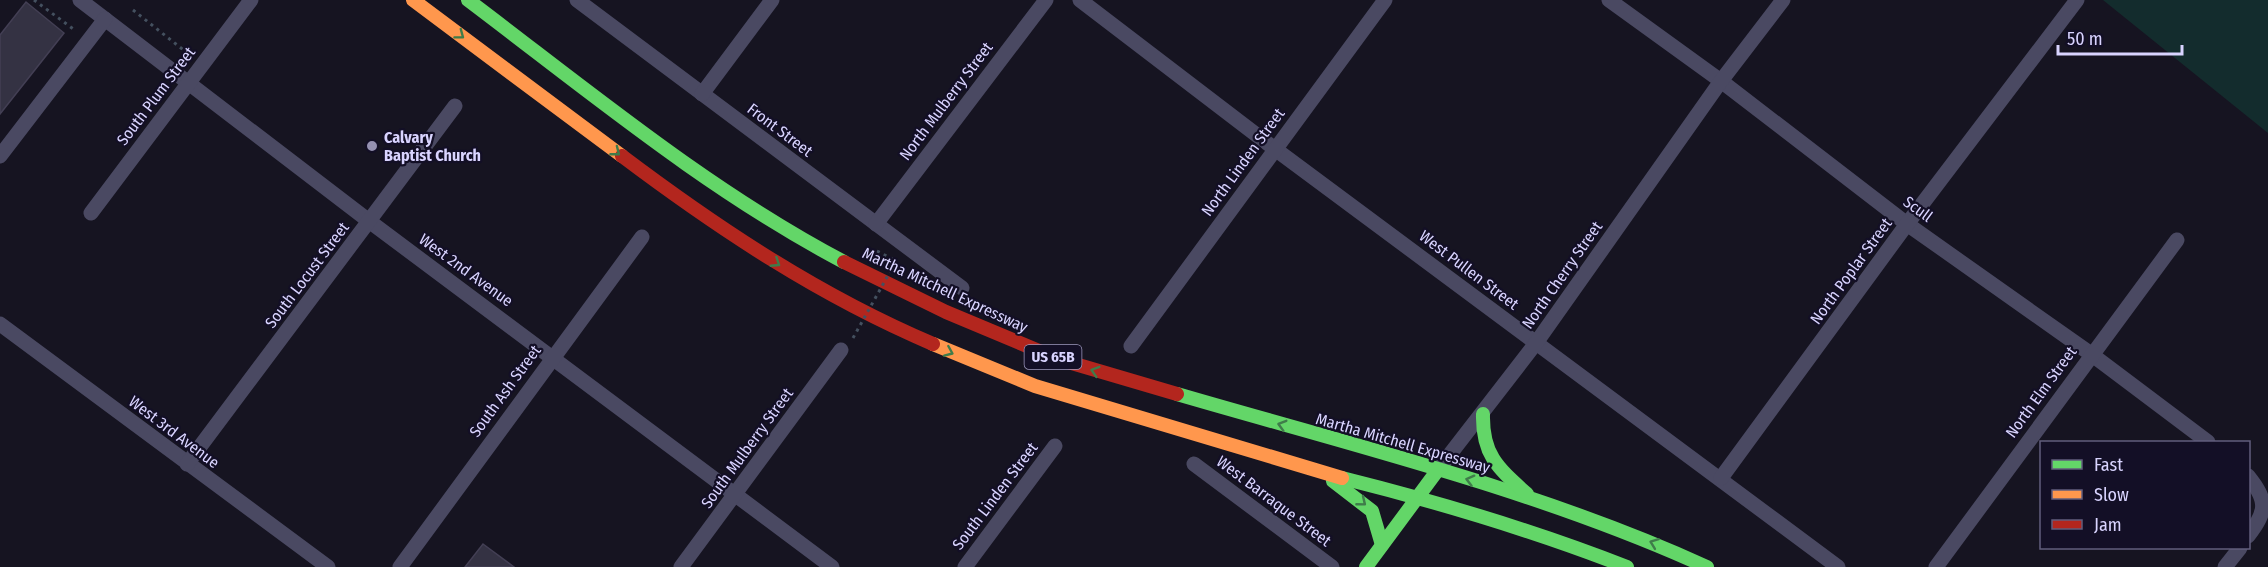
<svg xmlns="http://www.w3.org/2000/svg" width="2268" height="567" font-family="'Fira Sans Condensed',sans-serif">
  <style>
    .green { fill: #132c2d }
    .building { fill: #343243; stroke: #433f54; stroke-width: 1.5 }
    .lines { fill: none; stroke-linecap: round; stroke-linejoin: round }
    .path { stroke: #44505f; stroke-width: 3; stroke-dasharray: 3 4.5; stroke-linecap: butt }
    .street { stroke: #4a4962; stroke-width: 15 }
    .fast { stroke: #63d668; stroke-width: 14 }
    .slow { stroke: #ff974d; stroke-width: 14 }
    .jam { stroke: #b3261e; stroke-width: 14 }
    .path-bridge { stroke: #44505f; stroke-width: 3; stroke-dasharray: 3 4.5; stroke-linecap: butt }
    .oneway { stroke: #3f7c4a }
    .poi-dot { fill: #9591b1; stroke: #130f26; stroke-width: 2 }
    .labels { text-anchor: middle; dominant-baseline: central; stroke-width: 4.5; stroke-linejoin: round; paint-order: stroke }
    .shield { fill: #130f26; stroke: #9e99be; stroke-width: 1.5 }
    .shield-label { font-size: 15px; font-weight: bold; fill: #d9d4ff }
    .street-label { font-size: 16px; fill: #d9d4ff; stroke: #130f26 }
    .poi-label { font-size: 16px; font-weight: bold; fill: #d9d4ff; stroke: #130f26; text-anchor: start }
  </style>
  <rect width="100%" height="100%" fill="#161421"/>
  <path class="green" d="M 2103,0 L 2268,0 L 2268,133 Z"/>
  <g class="building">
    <path d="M 26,2 L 64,33 L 0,114 L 0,35 Z"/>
    <path d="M 483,544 L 514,567 L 465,567 Z"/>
  </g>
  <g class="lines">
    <g class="path">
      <path d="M 34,0 L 76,31"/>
      <path d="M 133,10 L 191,56"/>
      <path d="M 877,251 L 896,261"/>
    </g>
    <g class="street">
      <path d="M 80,0 L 369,221 L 832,567"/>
      <path d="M 577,0 L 962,288"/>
      <path d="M 1080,0 L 1275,149 L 1838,567"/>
      <path d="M 1609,0 L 1721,81 L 1907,224 L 2091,354 L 2208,442"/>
      <path d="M 702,94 L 772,0"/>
      <path d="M 0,156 L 105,19"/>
      <path d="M 91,213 L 251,0"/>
      <path d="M 876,224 L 1046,0"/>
      <path d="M 0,324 L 328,567"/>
      <path d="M 1131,346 L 1385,0"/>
      <path d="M 187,464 L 455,106"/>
      <path d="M 1194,464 L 1332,567"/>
      <path d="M 1437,471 L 1536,343 L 1721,81 L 1783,0"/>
      <path d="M 2248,476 C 2268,501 2267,511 2248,536"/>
      <path d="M 1721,478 L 1907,224 L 2077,0"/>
      <path d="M 400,567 L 642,237"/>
      <path d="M 681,567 L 841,350"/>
      <path d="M 965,567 L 1055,446"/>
      <path d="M 1936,567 L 2177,240"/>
      <path d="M 2225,567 L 2240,548"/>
    </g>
    <g class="fast">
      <path d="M 468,0 C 590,92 709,191 844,262"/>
      <path d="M 1177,394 C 1355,446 1538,490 1707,567"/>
      <path d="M 1483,414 C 1482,455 1498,468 1527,494"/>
      <path d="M 1342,478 C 1438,502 1535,531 1627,567"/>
      <path d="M 1333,481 L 1372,511 L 1382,545"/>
      <path d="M 1366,567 L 1437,471"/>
    </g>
    <g class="slow">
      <path d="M 413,0 L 622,156"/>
      <path d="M 933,344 L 1035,386 L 1342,478"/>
    </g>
    <g class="jam">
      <path d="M 622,156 C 719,229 820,296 933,344"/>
      <path d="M 844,262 L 946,312 L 1058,359 L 1177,394"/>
    </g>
    <path class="path-bridge" d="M 853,338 L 896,261"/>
  </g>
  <defs><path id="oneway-chevron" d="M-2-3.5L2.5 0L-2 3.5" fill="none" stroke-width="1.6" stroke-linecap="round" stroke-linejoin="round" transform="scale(1.5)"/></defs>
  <g class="oneway">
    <use href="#oneway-chevron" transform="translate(460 35) rotate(37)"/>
    <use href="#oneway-chevron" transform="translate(616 152) rotate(38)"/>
    <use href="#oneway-chevron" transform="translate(776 263) rotate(33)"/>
    <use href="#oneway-chevron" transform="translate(949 352) rotate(23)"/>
    <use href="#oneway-chevron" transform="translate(1095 371) rotate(-163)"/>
    <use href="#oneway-chevron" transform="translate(1282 425) rotate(-164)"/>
    <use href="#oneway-chevron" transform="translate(1470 480) rotate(-165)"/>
    <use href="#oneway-chevron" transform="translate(1362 502) rotate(39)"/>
    <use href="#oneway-chevron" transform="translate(1654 543) rotate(-159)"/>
  </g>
  <circle class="poi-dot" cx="372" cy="146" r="6"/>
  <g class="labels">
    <rect class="shield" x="1024.5" y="345" width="57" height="24" rx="4.5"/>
    <g class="shield-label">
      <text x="1053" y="357">US 65B</text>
    </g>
    <g class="street-label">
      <text transform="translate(156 96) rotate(-53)">South Plum Street</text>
      <text transform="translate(946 101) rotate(-53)">North Mulberry Street</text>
      <text transform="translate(780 130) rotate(37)">Front Street</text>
      <text transform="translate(1243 162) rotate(-54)">North Linden Street</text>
      <text transform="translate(1918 209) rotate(36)">Scull</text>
      <text transform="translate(466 270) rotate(36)">West 2nd Avenue</text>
      <text transform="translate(1469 270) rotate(37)">West Pullen Street</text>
      <text transform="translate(1851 271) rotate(-54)">North Poplar Street</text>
      <text transform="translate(307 275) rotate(-53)">South Locust Street</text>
      <text transform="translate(1562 275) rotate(-55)">North Cherry Street</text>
      <text transform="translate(945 290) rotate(25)">Martha Mitchell Expressway</text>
      <text transform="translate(505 391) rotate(-54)">South Ash Street</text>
      <text transform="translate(2041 392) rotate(-54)">North Elm Street</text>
      <text transform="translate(174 432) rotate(37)">West 3rd Avenue</text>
      <text transform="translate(1403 443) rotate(16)">Martha Mitchell Expressway</text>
      <text transform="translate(747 448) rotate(-54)">South Mulberry Street</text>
      <text transform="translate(995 496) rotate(-53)">South Linden Street</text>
      <text transform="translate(1274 501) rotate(37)">West Barraque Street</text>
    </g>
    <g class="poi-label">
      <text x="384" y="137">Calvary<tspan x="384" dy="18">Baptist Church</tspan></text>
    </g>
  </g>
  <rect x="2040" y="441" width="210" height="108" fill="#130f26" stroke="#625e7d" stroke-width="1.5"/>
  <rect x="2052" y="460" width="30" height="9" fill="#63d668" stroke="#625e7d" stroke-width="1.5"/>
  <text x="2094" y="471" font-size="18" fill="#d9d4ff">Fast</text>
  <rect x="2052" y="490" width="30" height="9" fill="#ff974d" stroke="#625e7d" stroke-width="1.5"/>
  <text x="2094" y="501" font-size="18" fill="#d9d4ff">Slow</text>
  <rect x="2052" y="520" width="30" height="9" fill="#b3261e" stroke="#625e7d" stroke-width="1.5"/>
  <text x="2094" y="531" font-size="18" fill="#d9d4ff">Jam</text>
  <path d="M2058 45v9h124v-9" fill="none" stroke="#d9d4ff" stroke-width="3"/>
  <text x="2067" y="45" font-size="18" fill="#d9d4ff" stroke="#130f26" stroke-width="4.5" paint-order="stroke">50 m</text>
</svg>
